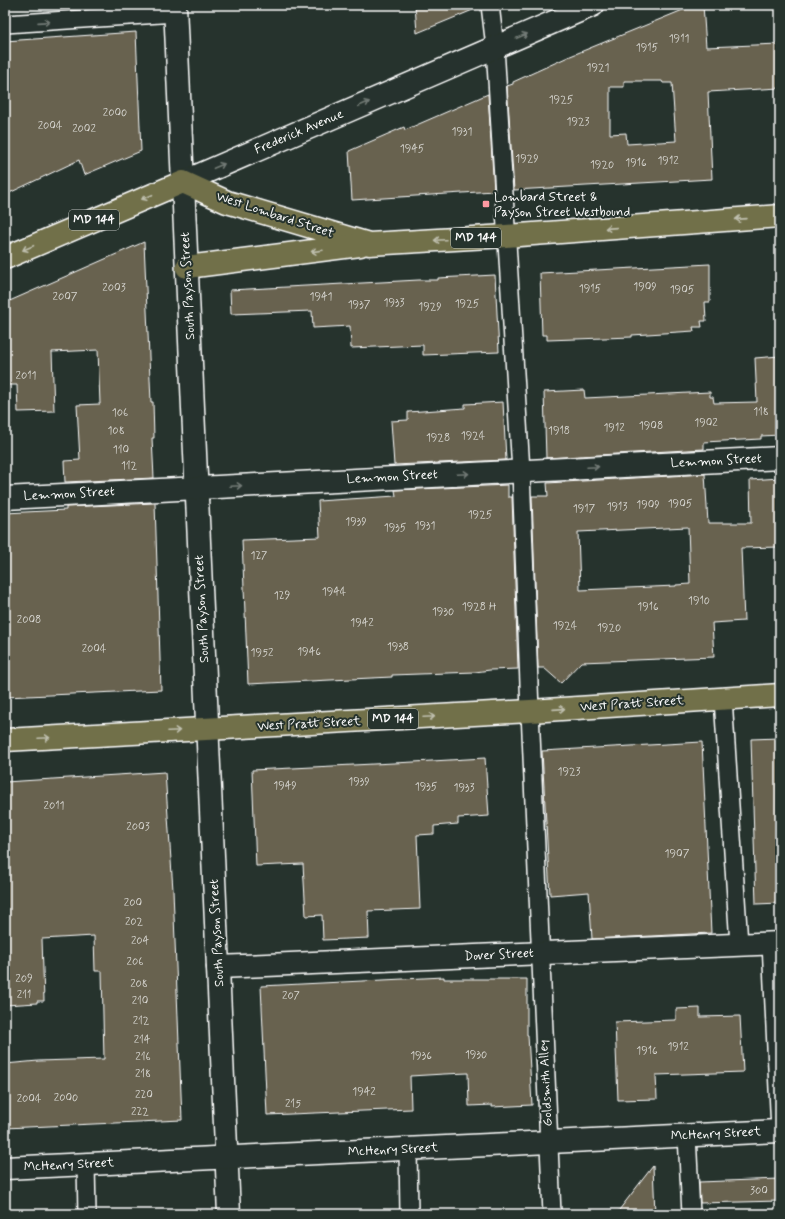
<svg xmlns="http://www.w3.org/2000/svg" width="785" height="1219" font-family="Mynerve,sans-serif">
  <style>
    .building { fill: #676250; stroke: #fff; fill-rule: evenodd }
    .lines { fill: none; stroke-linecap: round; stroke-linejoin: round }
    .lane-casing { stroke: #fff; stroke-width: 20 }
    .street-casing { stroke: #fff; stroke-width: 25 }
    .primary-casing { stroke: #fff; stroke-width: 25 }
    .lane { stroke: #26332d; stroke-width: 17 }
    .street { stroke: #26332d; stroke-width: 22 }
    .primary { stroke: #71704a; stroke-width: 22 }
    .oneway { stroke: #727a76 }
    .oneway2 { stroke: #bfbfae }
    .poi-dot { fill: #ff9aa2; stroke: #26332d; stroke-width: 1.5 }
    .labels { text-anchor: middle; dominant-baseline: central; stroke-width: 4; stroke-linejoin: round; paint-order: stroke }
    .number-label { font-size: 11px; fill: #d9d8d3 }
    .shield { fill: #26332d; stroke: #bec2c0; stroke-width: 1 }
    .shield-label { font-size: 12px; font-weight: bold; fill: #fff }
    .street-label { font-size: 13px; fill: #fff; stroke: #26332d }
    .poi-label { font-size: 13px; fill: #fff; stroke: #26332d; text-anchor: start }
  </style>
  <rect width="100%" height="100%" fill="#26332d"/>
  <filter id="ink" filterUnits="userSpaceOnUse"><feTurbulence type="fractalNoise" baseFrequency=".025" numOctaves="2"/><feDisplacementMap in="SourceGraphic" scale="8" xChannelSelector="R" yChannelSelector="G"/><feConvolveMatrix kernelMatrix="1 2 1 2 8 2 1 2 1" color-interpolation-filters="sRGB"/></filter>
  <g filter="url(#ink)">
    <g class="building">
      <path d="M 415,5 L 480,5 L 480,7 L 417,33 Z"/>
      <path d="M 695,5 L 703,5 L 706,47 L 779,44 L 780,88 L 708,92 L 712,179 L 514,190 L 507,86 L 513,84 L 513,82 L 568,57 ZM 624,81 L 662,81 L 663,83 L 672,83 L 676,141 L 627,144 L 626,133 L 610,134 L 610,87 L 624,87 Z"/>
      <path d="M 136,32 L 141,151 L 84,175 L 79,160 L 5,195 L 5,41 Z"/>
      <path d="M 488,94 L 494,191 L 352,200 L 349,151 L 404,127 L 405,130 Z"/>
      <path d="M 144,242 L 151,402 L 153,402 L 154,438 L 152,438 L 154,478 L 65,482 L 64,461 L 80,460 L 77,405 L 100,404 L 98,350 L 52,352 L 54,411 L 18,412 L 17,385 L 5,385 L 5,303 Z"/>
      <path d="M 710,264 L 710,302 L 705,302 L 706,321 L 701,321 L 702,327 L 693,327 L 694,331 L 632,335 L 632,337 L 547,340 L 547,335 L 542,335 L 540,273 Z"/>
      <path d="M 495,275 L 499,352 L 423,355 L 423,345 L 351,348 L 350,326 L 313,328 L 312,311 L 231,314 L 230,290 L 419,280 L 438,280 L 438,278 Z"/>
      <path d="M 780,356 L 780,435 L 761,436 L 761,439 L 704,442 L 704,449 L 546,458 L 544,392 L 584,390 L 585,398 L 710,392 L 710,397 L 713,397 L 714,403 L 757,402 L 755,358 Z"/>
      <path d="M 503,402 L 506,460 L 394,465 L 391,421 L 408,420 L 408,412 L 465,408 L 465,404 Z"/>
      <path d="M 705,474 L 708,523 L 751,523 L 750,480 L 780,478 L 780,547 L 741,548 L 744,621 L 712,623 L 714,657 L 581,662 L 561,683 L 544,668 L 538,668 L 532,496 L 548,496 L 547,483 ZM 688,527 L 690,584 L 676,585 L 676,586 L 580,590 L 578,532 Z"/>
      <path d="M 508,485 L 508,497 L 512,497 L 518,669 L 490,670 L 475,672 L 392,675 L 392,677 L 248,684 L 242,540 L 320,537 L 318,501 L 396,496 L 395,490 Z"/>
      <path d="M 155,503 L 161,690 L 5,697 L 5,513 L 66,510 L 66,507 Z"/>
      <path d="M 780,738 L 780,903 L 756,904 L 751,739 Z"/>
      <path d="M 702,742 L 711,933 L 592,939 L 589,892 L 550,895 L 542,751 Z"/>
      <path d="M 485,758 L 489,816 L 458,818 L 458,824 L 434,826 L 434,834 L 417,835 L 420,909 L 368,911 L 369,938 L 323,940 L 322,915 L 306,916 L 303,864 L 256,866 L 252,770 L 414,762 Z"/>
      <path d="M 165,772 L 173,890 L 182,1120 L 5,1128 L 5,1064 L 38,1061 L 104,1059 L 102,971 L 95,971 L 94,936 L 42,939 L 44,1001 L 37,1001 L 37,1003 L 5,1005 L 5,782 Z"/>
      <path d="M 444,977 L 444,979 L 527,979 L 527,1035 L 528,1035 L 532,1105 L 492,1107 L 492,1105 L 469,1106 L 468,1073 L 444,1074 L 410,1076 L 411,1109 L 267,1115 L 261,986 Z"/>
      <path d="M 700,1008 L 700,1017 L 740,1016 L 743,1072 L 656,1075 L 657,1099 L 618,1100 L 615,1022 L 676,1020 L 676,1009 Z"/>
      <path d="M 653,1166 L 655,1214 L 616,1214 Z"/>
      <path d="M 780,1179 L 780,1201 L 700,1203 L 699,1182 Z"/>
    </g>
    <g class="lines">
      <g class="lane-casing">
        <g id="lane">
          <path d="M 490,5 L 495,47 L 521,471 L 530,711 L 552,1214"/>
          <path d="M 5,24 L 176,13"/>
          <path d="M 723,698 L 739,944"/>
          <path d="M 771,943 L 780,1131"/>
          <path d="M 687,1135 L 691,1214"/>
          <path d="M 408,1149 L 409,1214"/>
          <path d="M 86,1164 L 87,1214"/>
        </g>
      </g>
      <g class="street-casing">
        <g id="street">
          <path d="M 175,5 L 229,1214"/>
          <path d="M 183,182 L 593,5"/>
          <path d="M 5,498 L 780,458"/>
          <path d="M 218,967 L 780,943"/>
          <path d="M 5,1168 L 780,1131"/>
        </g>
      </g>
      <g class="primary-casing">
        <g id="primary">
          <path d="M 5,258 L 183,182 L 227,202 L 369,244 L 506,236 L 780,216"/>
          <path d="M 187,267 L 360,245"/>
          <path d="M 5,740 L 530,711 L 780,695"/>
        </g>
      </g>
      <use href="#lane" class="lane"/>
      <use href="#street" class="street"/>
      <use href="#primary" class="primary"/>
    </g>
    <defs><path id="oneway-shaft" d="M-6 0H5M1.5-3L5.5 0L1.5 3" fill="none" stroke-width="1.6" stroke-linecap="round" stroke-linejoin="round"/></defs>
    <g class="oneway">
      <use href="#oneway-shaft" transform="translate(44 22) rotate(-4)"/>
      <use href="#oneway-shaft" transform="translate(522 36) rotate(-23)"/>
      <use href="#oneway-shaft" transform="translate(364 104) rotate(-23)"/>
      <use href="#oneway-shaft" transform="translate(219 166) rotate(-23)"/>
      <use href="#oneway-shaft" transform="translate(593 467) rotate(-3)"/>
      <use href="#oneway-shaft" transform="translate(463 474) rotate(-3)"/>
      <use href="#oneway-shaft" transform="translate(236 486) rotate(-3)"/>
    </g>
    <g class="oneway2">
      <use href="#oneway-shaft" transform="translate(147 197) rotate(157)"/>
      <use href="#oneway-shaft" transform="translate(741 219) rotate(176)"/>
      <use href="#oneway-shaft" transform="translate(611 228) rotate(176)"/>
      <use href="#oneway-shaft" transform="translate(440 240) rotate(177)"/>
      <use href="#oneway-shaft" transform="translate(28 248) rotate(157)"/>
      <use href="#oneway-shaft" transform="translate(317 251) rotate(173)"/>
      <use href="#oneway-shaft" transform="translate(559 709) rotate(-4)"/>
      <use href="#oneway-shaft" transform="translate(429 717) rotate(-3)"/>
      <use href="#oneway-shaft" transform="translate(174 731) rotate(-3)"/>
      <use href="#oneway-shaft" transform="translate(44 738) rotate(-3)"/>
    </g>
  </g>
  <rect class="poi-dot" x="482" y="200" width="8" height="8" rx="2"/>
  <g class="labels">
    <g class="number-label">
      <text x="679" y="39">1911</text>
      <text x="647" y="48">1915</text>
      <text x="598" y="68">1921</text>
      <text x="561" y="100">1925</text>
      <text x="115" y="113">2000</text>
      <text x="578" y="122">1923</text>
      <text x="50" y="126">2004</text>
      <text x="84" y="129">2002</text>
      <text x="462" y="132">1931</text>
      <text x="412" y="149">1945</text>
      <text x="527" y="159">1929</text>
      <text x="668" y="161">1912</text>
      <text x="636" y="163">1916</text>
      <text x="602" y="165">1920</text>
      <text x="645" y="287">1909</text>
      <text x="114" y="288">2003</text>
      <text x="590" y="289">1915</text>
      <text x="682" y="290">1905</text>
      <text x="65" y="297">2007</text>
      <text x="321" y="297">1941</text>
      <text x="394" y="303">1933</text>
      <text x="467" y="304">1925</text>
      <text x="359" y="305">1937</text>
      <text x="430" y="307">1929</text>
      <text x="26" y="376">2011</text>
      <text x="761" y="412">118</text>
      <text x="120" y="413">106</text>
      <text x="706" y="423">1902</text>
      <text x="651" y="426">1908</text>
      <text x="614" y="428">1912</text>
      <text x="116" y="431">108</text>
      <text x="559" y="431">1918</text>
      <text x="473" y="436">1924</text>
      <text x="438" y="438">1928</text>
      <text x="121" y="450">110</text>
      <text x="129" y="466">112</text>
      <text x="680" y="504">1905</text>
      <text x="648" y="505">1909</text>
      <text x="617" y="507">1913</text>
      <text x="584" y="509">1917</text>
      <text x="480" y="515">1925</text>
      <text x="356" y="522">1939</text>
      <text x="425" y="526">1931</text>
      <text x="395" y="528">1935</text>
      <text x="259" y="556">127</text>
      <text x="334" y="592">1944</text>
      <text x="282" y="596">129</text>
      <text x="699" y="601">1910</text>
      <text x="479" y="607">1928 H</text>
      <text x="648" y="607">1916</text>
      <text x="443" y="612">1930</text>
      <text x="29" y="620">2008</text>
      <text x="362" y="623">1942</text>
      <text x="565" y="626">1924</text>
      <text x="609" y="628">1920</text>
      <text x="398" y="647">1938</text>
      <text x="94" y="649">2004</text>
      <text x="309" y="652">1946</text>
      <text x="262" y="653">1952</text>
      <text x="569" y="772">1923</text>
      <text x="359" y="782">1939</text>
      <text x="285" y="786">1949</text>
      <text x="426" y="787">1935</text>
      <text x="464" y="788">1933</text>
      <text x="54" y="806">2011</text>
      <text x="138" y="827">2003</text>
      <text x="677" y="854">1907</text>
      <text x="133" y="903">200</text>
      <text x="134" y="922">202</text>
      <text x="140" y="941">204</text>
      <text x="135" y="962">206</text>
      <text x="24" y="979">209</text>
      <text x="139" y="984">208</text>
      <text x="24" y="995">211</text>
      <text x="291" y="996">207</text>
      <text x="140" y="1001">210</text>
      <text x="141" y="1021">212</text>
      <text x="142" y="1040">214</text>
      <text x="678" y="1047">1912</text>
      <text x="647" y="1051">1916</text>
      <text x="476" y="1055">1930</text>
      <text x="421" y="1056">1936</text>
      <text x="143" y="1057">216</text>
      <text x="143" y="1074">218</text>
      <text x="364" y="1092">1942</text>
      <text x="144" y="1095">220</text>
      <text x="66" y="1098">2000</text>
      <text x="29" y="1099">2004</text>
      <text x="293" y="1104">215</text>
      <text x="140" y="1112">222</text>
      <text x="759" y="1191">300</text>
    </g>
    <g class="shield">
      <rect x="69" y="210" width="50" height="20" rx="3"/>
      <rect x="451" y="228" width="50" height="20" rx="3"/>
      <rect x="368" y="709" width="50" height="20" rx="3"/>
    </g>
    <g class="shield-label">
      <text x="94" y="220">MD 144</text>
      <text x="476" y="238">MD 144</text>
      <text x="393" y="719">MD 144</text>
    </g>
    <g class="street-label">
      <text transform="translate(299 132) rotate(-23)">Frederick Avenue</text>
      <text transform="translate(275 215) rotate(18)">West Lombard Street</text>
      <text transform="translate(188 286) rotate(-93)">South Payson Street</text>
      <text transform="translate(716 461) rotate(-3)">Lemmon Street</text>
      <text transform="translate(392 477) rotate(-3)">Lemmon Street</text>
      <text transform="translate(69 494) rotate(-3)">Lemmon Street</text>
      <text transform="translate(202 609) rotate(-93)">South Payson Street</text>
      <text transform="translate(632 704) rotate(-4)">West Pratt Street</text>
      <text transform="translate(309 724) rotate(-3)">West Pratt Street</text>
      <text transform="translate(217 933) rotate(-93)">South Payson Street</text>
      <text transform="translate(499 955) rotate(-3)">Dover Street</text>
      <text transform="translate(546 1083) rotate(-93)">Goldsmith Alley</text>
      <text transform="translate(716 1134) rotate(-3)">McHenry Street</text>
      <text transform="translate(393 1150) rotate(-3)">McHenry Street</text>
      <text transform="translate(69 1165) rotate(-3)">McHenry Street</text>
    </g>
    <g class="poi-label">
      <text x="494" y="197">Lombard Street &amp;<tspan x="494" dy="15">Payson Street Westbound</tspan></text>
    </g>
  </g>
  <rect width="785" height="1219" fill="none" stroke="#26332d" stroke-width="20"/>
  <rect x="10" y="10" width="765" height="1199" fill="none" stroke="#fff" stroke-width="1.5" filter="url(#ink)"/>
</svg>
